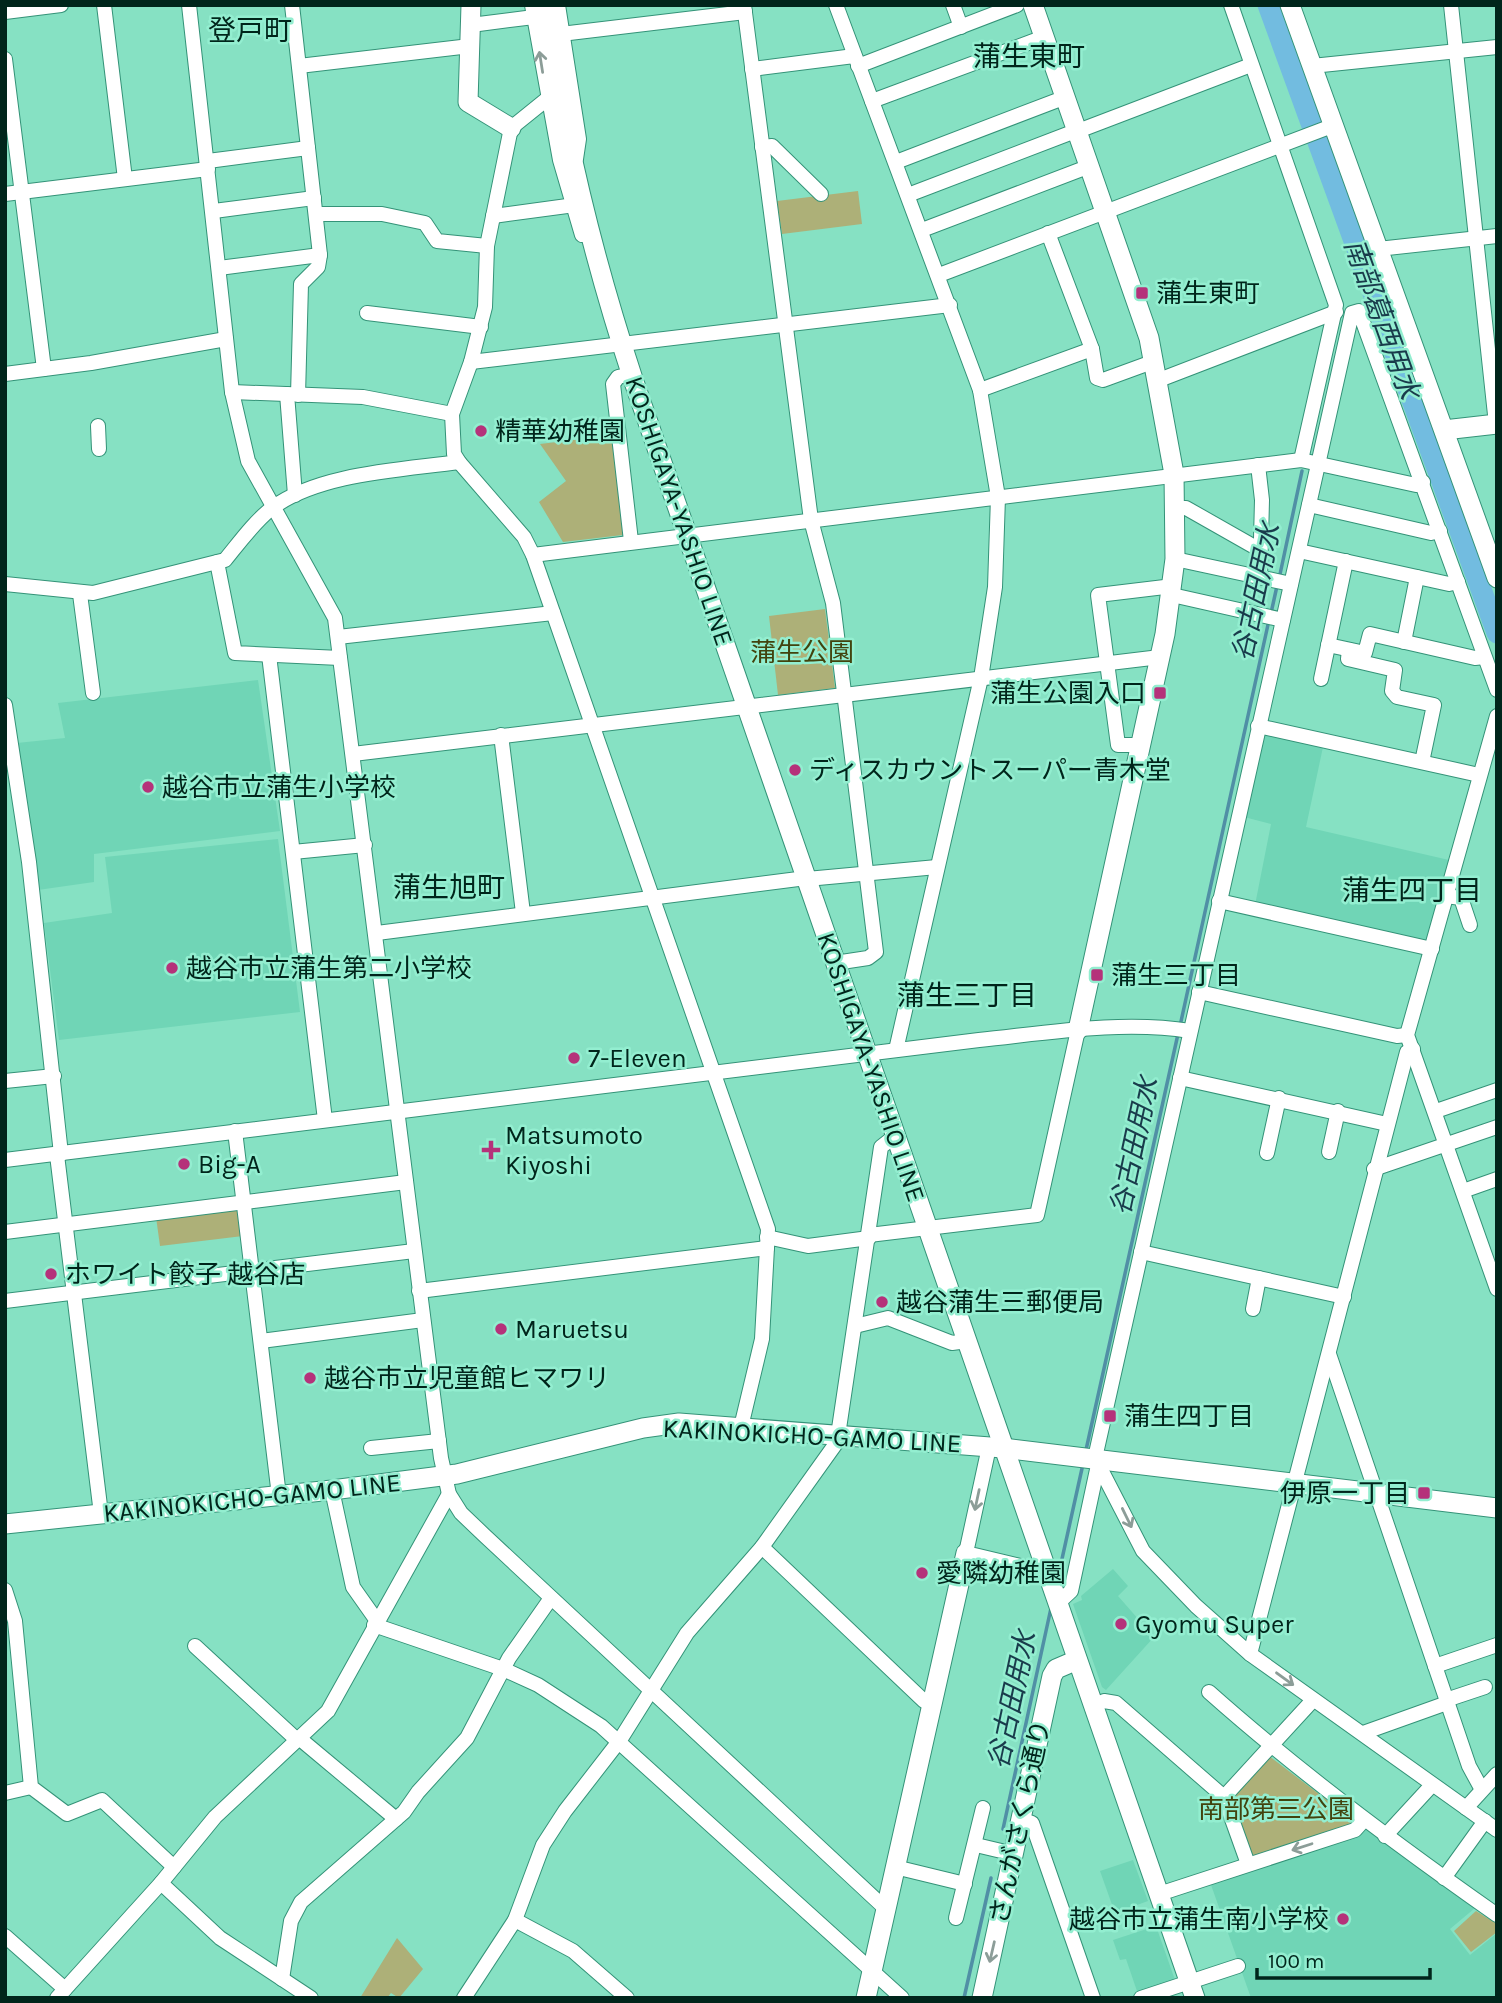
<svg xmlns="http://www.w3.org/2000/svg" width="1502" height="2003" font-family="Karla,'Noto Sans JP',sans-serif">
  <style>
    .built { fill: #70d5b6 }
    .green { fill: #adb078 }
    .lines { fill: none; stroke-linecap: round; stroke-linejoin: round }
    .stream { stroke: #508fa5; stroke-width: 3.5 }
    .river { stroke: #72bce0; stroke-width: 21 }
    .street-casing { stroke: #349378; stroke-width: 16 }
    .secondary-casing { stroke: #349378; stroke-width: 21 }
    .street { stroke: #fff; stroke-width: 14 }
    .secondary { stroke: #fff; stroke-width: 19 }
    .oneway { stroke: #8c9d98 }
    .poi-dot { fill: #b5327a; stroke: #93eed0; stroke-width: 2.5 }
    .labels { text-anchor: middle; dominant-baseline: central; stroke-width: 5; stroke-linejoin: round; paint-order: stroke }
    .poi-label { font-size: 26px; fill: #00251b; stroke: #93eed0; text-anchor: start }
    .street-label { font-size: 26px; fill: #00251b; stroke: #93eed0 }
    .park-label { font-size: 26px; fill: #42430e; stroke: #93eed0 }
    .neighbourhood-label { font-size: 28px; fill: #00251b; stroke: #93eed0 }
    .water-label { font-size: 28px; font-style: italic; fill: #193b4b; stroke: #93eed0 }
  </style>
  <rect width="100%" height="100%" fill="#86e1c3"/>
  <g class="built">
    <path d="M 258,680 L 280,831 L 94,854 L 94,882 L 38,890 L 17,743 L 65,738 L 58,703 Z"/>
    <path d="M 1263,734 L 1323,747 L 1306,827 L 1449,860 L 1427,940 L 1419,944 L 1255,905 L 1271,824 L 1244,817 Z"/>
    <path d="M 278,839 L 300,1012 L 59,1040 L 44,923 L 112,913 L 105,857 Z"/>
    <path d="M 1113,1569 L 1128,1586 L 1118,1596 L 1154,1637 L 1106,1690 L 1102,1687 L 1073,1604 L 1082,1600 L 1081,1596 Z"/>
    <path d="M 1364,1825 L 1475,1908 L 1450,1929 L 1470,1955 L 1497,1933 L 1497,1998 L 1251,1998 L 1210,1882 Z"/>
    <path d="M 1133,1860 L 1148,1901 L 1115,1913 L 1100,1871 Z"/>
    <path d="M 1156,1926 L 1175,1980 L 1138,1994 L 1126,1959 L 1120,1960 L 1113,1940 Z"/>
  </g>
  <g class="green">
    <path d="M 858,191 L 862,224 L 782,234 L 777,201 Z"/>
    <path d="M 615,435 L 623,535 L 563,542 L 539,502 L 566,481 L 540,444 Z"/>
    <path d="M 825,609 L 835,688 L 778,695 L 769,616 Z"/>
    <path d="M 239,1210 L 243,1236 L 160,1246 L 156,1217 Z"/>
    <path d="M 1269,1756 L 1352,1819 L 1350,1825 L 1257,1856 L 1251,1854 L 1232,1796 Z"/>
    <path d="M 1476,1911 L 1497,1924 L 1497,1932 L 1471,1952 L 1454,1931 Z"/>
    <path d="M 397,1938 L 423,1969 L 399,1998 L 391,1993 L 387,1998 L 360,1998 Z"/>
  </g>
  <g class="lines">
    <g class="stream">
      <path d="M 1279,579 L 1302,471"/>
      <path d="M 1271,613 L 1277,586"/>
      <path d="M 1180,1026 L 1269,620"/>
      <path d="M 1086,1450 L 1178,1034"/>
      <path d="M 1058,1577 L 1083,1464"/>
      <path d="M 1003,1829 L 1051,1608"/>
      <path d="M 964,1998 L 991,1878"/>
    </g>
    <path class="river" d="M 1268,5 L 1497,633"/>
    <g class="street-casing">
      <g id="street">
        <path d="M 104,5 L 125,179"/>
        <path d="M 189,5 L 232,392 L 248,461 L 335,618 L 441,1458 L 449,1494 L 461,1513 L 484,1535 L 886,1909"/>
        <path d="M 292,5 L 320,255 L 318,267 L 301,284 L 298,395"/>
        <path d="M 532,5 L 560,160 L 582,235"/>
        <path d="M 558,5 L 579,139 L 576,159"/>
        <path d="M 744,5 L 811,520 L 833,603 L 876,952 L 868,958 L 835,963"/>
        <path d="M 836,5 L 980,390 L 998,497 L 995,587 L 981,678 L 896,1050"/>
        <path d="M 953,5 L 961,27"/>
        <path d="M 1231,5 L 1336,305 L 1301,460"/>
        <path d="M 1451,5 L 1496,424"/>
        <path d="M 5,12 L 61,5"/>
        <path d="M 471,25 L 534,17"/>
        <path d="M 561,34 L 745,12"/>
        <path d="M 5,59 L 44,369"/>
        <path d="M 299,66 L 470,46"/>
        <path d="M 858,66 L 1017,5"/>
        <path d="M 1312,66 L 1497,47"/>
        <path d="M 752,69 L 854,56"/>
        <path d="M 547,99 L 511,128 L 487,246 L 485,307 L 471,362 L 452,414 L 454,454 L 459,462 L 524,537 L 533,555 L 768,1229 L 762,1339 L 741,1427"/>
        <path d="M 872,101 L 1044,37"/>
        <path d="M 1078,131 L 1251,65"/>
        <path d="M 762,147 L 772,146 L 821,194"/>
        <path d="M 208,161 L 308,148"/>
        <path d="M 896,162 L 1066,97"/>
        <path d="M 5,194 L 208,169"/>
        <path d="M 908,195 L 1078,130"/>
        <path d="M 214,211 L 314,198"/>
        <path d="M 316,214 L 382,214 L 425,223 L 437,241 L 487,246"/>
        <path d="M 493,216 L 582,204"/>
        <path d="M 922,230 L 1090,166"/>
        <path d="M 1048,233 L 1092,349 L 1097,378 L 1103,380 L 1155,361"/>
        <path d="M 1378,249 L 1497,236"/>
        <path d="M 219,268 L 320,255"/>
        <path d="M 939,275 L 1332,126"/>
        <path d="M 367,313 L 481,327"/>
        <path d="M 471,362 L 950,305"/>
        <path d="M 5,374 L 91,363 L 226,339"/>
        <path d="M 1159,380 L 1336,312"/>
        <path d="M 980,390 L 1092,349"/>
        <path d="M 232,392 L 363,397 L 452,414"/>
        <path d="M 287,394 L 295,495"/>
        <path d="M 98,426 L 99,449"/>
        <path d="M 1258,465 L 1262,500 L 1260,577"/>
        <path d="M 1309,505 L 1431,533 L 1440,531"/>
        <path d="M 1175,508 L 1186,508 L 1260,550"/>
        <path d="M 631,541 L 613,384 L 618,377 L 631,374"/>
        <path d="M 1299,551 L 1449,584 L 1458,582"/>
        <path d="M 533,555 L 1301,460 L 1416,485 L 1423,482"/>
        <path d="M 1175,559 L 1291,584"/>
        <path d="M 217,562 L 235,653 L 340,658"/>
        <path d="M 5,584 L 93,593 L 225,560 C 239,543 254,522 272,508 C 320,473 402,470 459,462"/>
        <path d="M 80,594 L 93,693"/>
        <path d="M 1172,595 L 1283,620"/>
        <path d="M 338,637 L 553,613"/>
        <path d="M 1404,642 L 1417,577"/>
        <path d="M 1328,645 L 1365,653 L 1370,634 L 1475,658 L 1484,657"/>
        <path d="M 1349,650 L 1348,659 L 1395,670 L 1392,691 L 1397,697 L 1434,705 L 1422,762"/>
        <path d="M 269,655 L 325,1120"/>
        <path d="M 1321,679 L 1346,561"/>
        <path d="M 1497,690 L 1359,311 L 1352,313 L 1095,1458 L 1143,1551 L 1196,1606 L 1250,1654 L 1497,1830"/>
        <path d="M 5,705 L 29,862 L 61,1154"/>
        <path d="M 1497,716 L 1407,1035 L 1497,1289"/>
        <path d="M 1258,726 L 1479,775"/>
        <path d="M 501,735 L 523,913"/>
        <path d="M 1141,745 L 1118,745 L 1098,595 L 1173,586"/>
        <path d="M 353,754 L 1160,657"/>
        <path d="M 293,852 L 365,845"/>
        <path d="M 807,879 L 937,867"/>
        <path d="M 1446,896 L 1461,898 L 1470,925"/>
        <path d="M 1219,901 L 1432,949"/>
        <path d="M 377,933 L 806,878"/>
        <path d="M 1199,992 L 1397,1036 L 1407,1035"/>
        <path d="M 1180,1078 L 1387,1124"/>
        <path d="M 5,1081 L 54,1076"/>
        <path d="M 1436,1111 L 1497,1090"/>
        <path d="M 235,1131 L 279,1496"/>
        <path d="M 1329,1152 L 1338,1111"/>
        <path d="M 1267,1153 L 1279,1098"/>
        <path d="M 57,1155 L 101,1514"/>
        <path d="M 5,1160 L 979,1040 C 1047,1033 1122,1020 1190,1031"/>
        <path d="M 1374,1169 L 1497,1127"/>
        <path d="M 1463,1191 L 1497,1179"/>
        <path d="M 5,1232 L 406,1182"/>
        <path d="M 869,1235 L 1037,1215 L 1078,1030"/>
        <path d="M 767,1237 L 808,1246 L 869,1238"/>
        <path d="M 1141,1252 L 1344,1297"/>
        <path d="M 419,1291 L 767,1248"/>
        <path d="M 5,1301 L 414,1251"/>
        <path d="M 1253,1309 L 1259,1278"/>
        <path d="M 855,1326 L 888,1318 L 952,1343 L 967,1341"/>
        <path d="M 261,1341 L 423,1320"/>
        <path d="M 1329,1354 L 1469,1766 L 1481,1788"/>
        <path d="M 989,1447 L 966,1553 L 1029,1568 L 1044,1564"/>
        <path d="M 371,1448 L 439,1441"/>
        <path d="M 332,1490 L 353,1587 L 377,1621"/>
        <path d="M 762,1547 L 924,1701 L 932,1702"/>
        <path d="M 5,1590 L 15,1621 L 31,1787 L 67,1814 L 102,1800 L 174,1867"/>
        <path d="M 1057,1604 L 1071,1591 L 1098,1465"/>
        <path d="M 374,1625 L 503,1669 L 538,1685 L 601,1726 L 902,1998"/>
        <path d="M 195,1646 L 297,1740"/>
        <path d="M 1250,1654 L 1407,1052 L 1413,1049"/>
        <path d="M 1435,1666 L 1497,1645"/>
        <path d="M 1209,1692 C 1300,1773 1397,1845 1497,1915"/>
        <path d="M 1446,1700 L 1485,1687"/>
        <path d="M 1093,1706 L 1104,1701 L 1116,1703 L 1224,1797 L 1248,1864"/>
        <path d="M 1363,1733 L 1447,1703"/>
        <path d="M 299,1738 L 396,1819"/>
        <path d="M 5,1793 L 31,1787"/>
        <path d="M 1224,1797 L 1313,1700"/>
        <path d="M 1466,1808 L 1497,1774"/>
        <path d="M 1021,1819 L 1032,1823 L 1093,1998"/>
        <path d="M 1385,1836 L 1432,1785"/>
        <path d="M 976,1845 L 1014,1854"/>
        <path d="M 895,1867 L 965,1884"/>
        <path d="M 1444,1878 L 1485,1821"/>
        <path d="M 161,1883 L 220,1938 L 311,1998"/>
        <path d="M 1159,1894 L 1355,1830 L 1364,1820"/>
        <path d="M 956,1918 L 983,1808"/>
        <path d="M 515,1920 L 573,1951 L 627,1998"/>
        <path d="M 5,1936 L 65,1989"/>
        <path d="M 282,1979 L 291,1921 L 301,1902 L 404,1812 L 418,1792 L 467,1738 L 509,1658 L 551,1598"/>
        <path d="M 57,1998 L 161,1883 L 215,1817 L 328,1711 L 449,1494"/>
        <path d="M 464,1998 L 515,1920 L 543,1845 L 565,1811 L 620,1740 L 687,1633 L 762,1547 L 837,1442 L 881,1147 L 895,1136"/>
        <path d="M 1141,1998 L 1238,1966"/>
      </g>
    </g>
    <g class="secondary-casing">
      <g id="secondary">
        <path d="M 471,5 L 468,102 L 511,128"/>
        <path d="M 545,5 C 562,132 593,257 633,379 L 1195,1998"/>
        <path d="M 1033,5 L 1149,338 L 1174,474 L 1175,559 L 1165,634 L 1078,1030"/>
        <path d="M 1290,5 L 1497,578"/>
        <path d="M 1444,430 L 1497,424"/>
        <path d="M 5,1524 L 332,1490 L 457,1474 L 643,1428 L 679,1423 L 1003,1448 L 1497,1508"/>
        <path d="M 866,1998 L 966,1553"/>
        <path d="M 982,1998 L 1052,1676 L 1056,1669 L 1077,1660"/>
      </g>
    </g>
    <use href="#street" class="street"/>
    <use href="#secondary" class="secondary"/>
  </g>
  <defs><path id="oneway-shaft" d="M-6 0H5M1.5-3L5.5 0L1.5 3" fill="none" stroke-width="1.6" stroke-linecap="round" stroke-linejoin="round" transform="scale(1.75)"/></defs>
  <g class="oneway">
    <use href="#oneway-shaft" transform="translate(541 62) rotate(-99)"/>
    <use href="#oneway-shaft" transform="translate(977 1500) rotate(102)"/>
    <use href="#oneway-shaft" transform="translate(1127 1518) rotate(64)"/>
    <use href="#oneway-shaft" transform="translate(1285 1679) rotate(36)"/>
    <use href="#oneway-shaft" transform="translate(1302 1847) rotate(162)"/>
    <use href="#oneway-shaft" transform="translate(992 1952) rotate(103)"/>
  </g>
  <g class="poi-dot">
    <rect x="1135" y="286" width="14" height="14" rx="3.5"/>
    <circle cx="481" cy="431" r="7"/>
    <rect x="1153" y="686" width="14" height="14" rx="3.5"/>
    <circle cx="795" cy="770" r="7"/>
    <circle cx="148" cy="787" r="7"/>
    <circle cx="172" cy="968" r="7"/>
    <rect x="1090" y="968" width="14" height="14" rx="3.5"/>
    <circle cx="574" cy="1058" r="7"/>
    <path d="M487.5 1139.5h7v7h7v7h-7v7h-7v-7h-7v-7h7z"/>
    <circle cx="184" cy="1164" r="7"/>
    <circle cx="51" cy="1274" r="7"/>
    <circle cx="882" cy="1302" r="7"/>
    <circle cx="501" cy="1329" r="7"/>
    <circle cx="310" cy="1378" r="7"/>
    <rect x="1103" y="1409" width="14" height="14" rx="3.5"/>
    <rect x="1417" y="1486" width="14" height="14" rx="3.5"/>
    <circle cx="922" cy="1573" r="7"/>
    <circle cx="1121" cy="1624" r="7"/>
    <circle cx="1343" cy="1919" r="7"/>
  </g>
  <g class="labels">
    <g class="poi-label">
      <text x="1156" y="293">蒲生東町</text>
      <text x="495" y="431">精華幼稚園</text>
      <text x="1146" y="693" text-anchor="end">蒲生公園入口</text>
      <text x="809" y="770">ディスカウントスーパー青木堂</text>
      <text x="162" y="787">越谷市立蒲生小学校</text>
      <text x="186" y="968">越谷市立蒲生第二小学校</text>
      <text x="1111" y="975">蒲生三丁目</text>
      <text x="588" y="1058">7-Eleven</text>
      <text x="505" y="1135">Matsumoto<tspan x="505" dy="30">Kiyoshi</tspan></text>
      <text x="198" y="1164">Big-A</text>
      <text x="65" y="1274">ホワイト餃子 越谷店</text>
      <text x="896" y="1302">越谷蒲生三郵便局</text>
      <text x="515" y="1329">Maruetsu</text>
      <text x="324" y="1378">越谷市立児童館ヒマワリ</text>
      <text x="1124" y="1416">蒲生四丁目</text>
      <text x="1410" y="1493" text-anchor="end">伊原一丁目</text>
      <text x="936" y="1573">愛隣幼稚園</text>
      <text x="1135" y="1624">Gyomu Super</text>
      <text x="1329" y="1919" text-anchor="end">越谷市立蒲生南小学校</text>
    </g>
    <g class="street-label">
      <text transform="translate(679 511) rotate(71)">KOSHIGAYA-YASHIO LINE</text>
      <text transform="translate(871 1067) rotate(71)">KOSHIGAYA-YASHIO LINE</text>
      <text transform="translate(812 1436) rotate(3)">KAKINOKICHO-GAMO LINE</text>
      <text transform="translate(252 1498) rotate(-6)">KAKINOKICHO-GAMO LINE</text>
      <text transform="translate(1020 1822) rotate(-78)">さんがさくら通り</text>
    </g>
    <g class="park-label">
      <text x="802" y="652">蒲生公園</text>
      <text x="1276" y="1809">南部第三公園</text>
    </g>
    <g class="neighbourhood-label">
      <text x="250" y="30">登戸町</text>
      <text x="1029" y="56">蒲生東町</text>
      <text x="449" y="887">蒲生旭町</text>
      <text x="1412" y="890">蒲生四丁目</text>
      <text x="967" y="995">蒲生三丁目</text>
    </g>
    <g class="water-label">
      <text transform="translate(1382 319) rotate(70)">南部葛西用水</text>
      <text transform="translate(1256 592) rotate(-78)">谷古田用水</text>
      <text transform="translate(1134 1146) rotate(-78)">谷古田用水</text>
      <text transform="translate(1012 1700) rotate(-78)">谷古田用水</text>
    </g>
  </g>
  <rect width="1502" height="2003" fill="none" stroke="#00251b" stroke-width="14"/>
  <path d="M1257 1968v10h173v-10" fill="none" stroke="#00251b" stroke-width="3.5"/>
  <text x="1268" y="1968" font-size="21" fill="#00251b" stroke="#93eed0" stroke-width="5" paint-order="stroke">100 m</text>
</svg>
